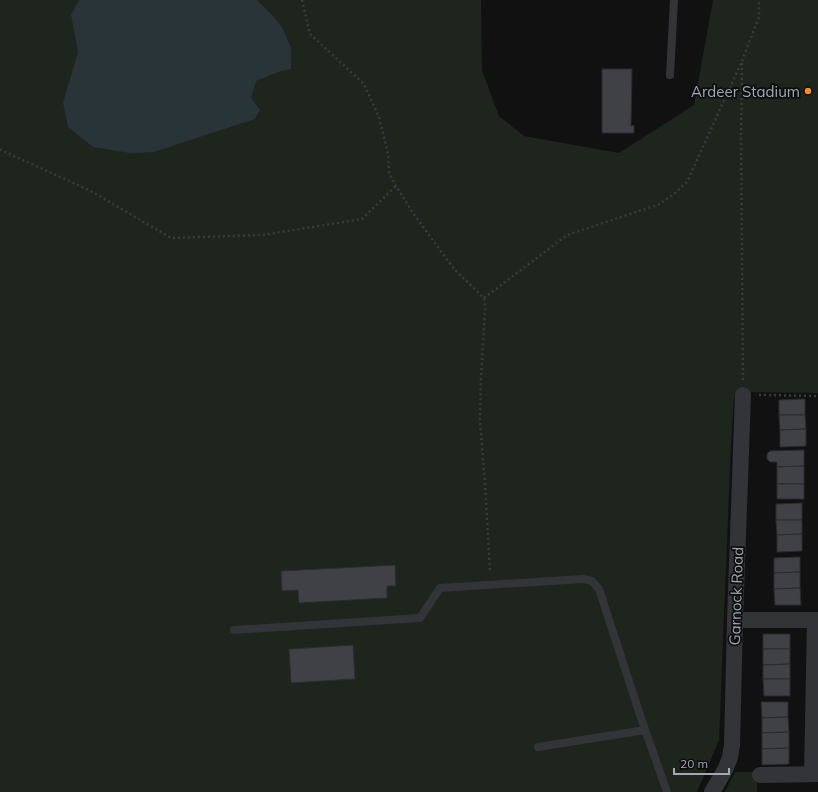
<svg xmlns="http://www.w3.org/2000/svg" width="818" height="792" font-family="Mulish,sans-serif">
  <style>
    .green { fill: #1d251d }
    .water { fill: #293438 }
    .building { fill: #404146; stroke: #2b2b2f }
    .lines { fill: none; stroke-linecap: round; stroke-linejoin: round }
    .path { stroke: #383b3f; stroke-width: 2.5; stroke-dasharray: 2 3; stroke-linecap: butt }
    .service { stroke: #323438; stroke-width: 8 }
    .minor { stroke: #323438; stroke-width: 16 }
    .poi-dot { fill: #fb8d20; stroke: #0c0c0d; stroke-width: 1.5 }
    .labels { text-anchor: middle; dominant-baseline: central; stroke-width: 3.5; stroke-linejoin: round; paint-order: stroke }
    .poi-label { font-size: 15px; fill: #a1aab4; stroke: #0c0c0d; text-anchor: end }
    .street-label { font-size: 15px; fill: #a1aab4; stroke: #0c0c0d }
  </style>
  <rect width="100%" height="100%" fill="#111112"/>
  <g class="green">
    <path d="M 0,0 L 481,0 L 482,70 L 499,116 L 524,136 L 619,153 L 694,105 L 713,0 L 818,0 L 818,393 L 738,392 L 734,399 L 731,444 L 719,740 L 697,792 L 0,792 Z"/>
    <path d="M 735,772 L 757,772 L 757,792 L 725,792 Z"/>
  </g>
  <path class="water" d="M 79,0 L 257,0 L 273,16 L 282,27 L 291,48 L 291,69 L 281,71 L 256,81 L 251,98 L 260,110 L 255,119 L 154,152 L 130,153 L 93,147 L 68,127 L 63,103 L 78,52 L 71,15 Z"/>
  <g class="building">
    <path d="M 602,69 L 632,69 L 631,126 L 634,125 L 634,133 L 602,133 Z"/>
    <path d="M 805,399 L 805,415 L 779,415 L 779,400 Z"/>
    <path d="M 779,415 L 805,415 L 806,429 L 780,430 Z"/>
    <path d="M 806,429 L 806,446 L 780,447 L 780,430 Z"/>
    <path d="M 804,450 L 804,466 L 777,467 L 777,462 L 770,462 L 767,459 L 767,454 L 770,451 Z"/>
    <path d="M 804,466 L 804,484 L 777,484 L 777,467 Z"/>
    <rect x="777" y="484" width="27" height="15"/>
    <path d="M 802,503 L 802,520 L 776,520 L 776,504 Z"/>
    <path d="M 776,520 L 802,520 L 802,534 L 777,535 Z"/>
    <path d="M 802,534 L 802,551 L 777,552 L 777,535 Z"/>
    <path d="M 800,557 L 800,572 L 774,573 L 774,558 Z"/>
    <path d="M 395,565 L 396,586 L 387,586 L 387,598 L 299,603 L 298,590 L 282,591 L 281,571 Z"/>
    <path d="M 800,572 L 800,588 L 774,589 L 774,573 Z"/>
    <path d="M 800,588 L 801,605 L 775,605 L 774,589 Z"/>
    <rect x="763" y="634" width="27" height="15"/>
    <path d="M 353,645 L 355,679 L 291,683 L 289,649 Z"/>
    <path d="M 763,649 L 790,649 L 790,664 L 763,665 Z"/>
    <path d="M 790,664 L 790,679 L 763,679 L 763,665 Z"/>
    <path d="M 763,679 L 790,679 L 790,696 L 764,696 Z"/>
    <path d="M 761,702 L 788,702 L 788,717 L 762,718 Z"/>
    <path d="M 788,717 L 789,732 L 762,733 L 762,718 Z"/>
    <path d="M 789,732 L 789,748 L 762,749 L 762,733 Z"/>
    <path d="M 789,748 L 789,764 L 762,765 L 762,749 Z"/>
  </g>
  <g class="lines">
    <g class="path">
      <path d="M 302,0 L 310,34 L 364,84 L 379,117 L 388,154 L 389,173 L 396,186 L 415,216 L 454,269 L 484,298 L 485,310 L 481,379 L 480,420 L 485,484 L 490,571"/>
      <path d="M 742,63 L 741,135 L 743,380"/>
      <path d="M 0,149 L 3,151 L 89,190 L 171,238 L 263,235 L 362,219 L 396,186"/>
      <path d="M 484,298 L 567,235 L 660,204 L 675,193 L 687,182 L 742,61 L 759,17 L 759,0"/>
      <path d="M 759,395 L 818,396"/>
    </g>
    <g class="service">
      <path d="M 670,75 L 674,0"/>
      <path d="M 234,630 L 420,618 L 440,588 L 583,579 L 592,581 L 599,589 L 640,715 L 667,792"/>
      <path d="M 538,747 L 645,730"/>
    </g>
    <g class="minor">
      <path d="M 735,620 L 818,620"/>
      <path d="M 812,774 L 815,620"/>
      <path d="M 760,775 L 818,774"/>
      <path d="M 712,792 L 726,768 L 730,757 L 732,745 L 735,620 L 743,395"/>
    </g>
  </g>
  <circle class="poi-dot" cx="808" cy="91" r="4"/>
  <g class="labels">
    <g class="poi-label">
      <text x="800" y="91">Ardeer Stadium</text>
    </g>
    <g class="street-label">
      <text transform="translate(736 596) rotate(-88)">Garnock Road</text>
    </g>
  </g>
  <path d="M674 768v6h55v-6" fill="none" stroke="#a1aab4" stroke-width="2"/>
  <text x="680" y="768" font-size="12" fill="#a1aab4" stroke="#0c0c0d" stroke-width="3" paint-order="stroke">20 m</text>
</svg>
